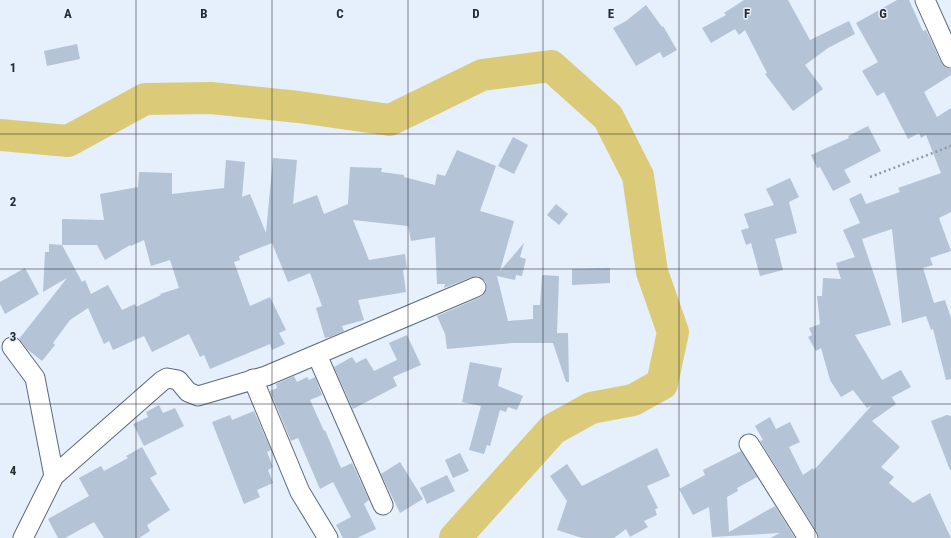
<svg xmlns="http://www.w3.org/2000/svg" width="951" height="538" font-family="'Roboto Condensed',sans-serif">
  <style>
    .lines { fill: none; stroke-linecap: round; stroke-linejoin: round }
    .river { stroke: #dbcb79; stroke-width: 32 }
    .building { fill: #b4c3d6; fill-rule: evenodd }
    .minor-casing { stroke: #5c6a7b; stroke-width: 21 }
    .path { stroke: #9199a4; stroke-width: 2.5; stroke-dasharray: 2 3; stroke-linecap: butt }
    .minor { stroke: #fff; stroke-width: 19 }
    .grid { fill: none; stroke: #242a32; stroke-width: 1; stroke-opacity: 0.55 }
    .grid-label { font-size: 13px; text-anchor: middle; font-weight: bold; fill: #242a32; stroke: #e6effc; stroke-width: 3; stroke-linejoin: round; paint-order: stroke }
  </style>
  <rect width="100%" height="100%" fill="#e6effc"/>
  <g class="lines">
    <path class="river" d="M 0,135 L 68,141 L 145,99 L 211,98 L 299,107 L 390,120 L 482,75 L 551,66 L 608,117 L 638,176 L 652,272 L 673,332 L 662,384 L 633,400 L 591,408 L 553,429 L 455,538"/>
  </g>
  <g class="building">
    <path d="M 744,0 L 788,0 L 810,40 L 849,21 L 855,34 L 828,48 L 805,65 L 823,89 L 793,111 L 765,74 L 767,73 L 745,30 L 739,35 L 735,29 L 711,43 L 702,28 L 726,15 L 724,13 Z"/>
    <path d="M 897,0 L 909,0 L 923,31 L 926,30 L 941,62 L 945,67 L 951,69 L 951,75 L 924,92 L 937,117 L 951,108 L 951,212 L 939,218 L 951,251 L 930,258 L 933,265 L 923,268 L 934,303 L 945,300 L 951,318 L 951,379 L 946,380 L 933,329 L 931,330 L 926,316 L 902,323 L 892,229 L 862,239 L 891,325 L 855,335 L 882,380 L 901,370 L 911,387 L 892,397 L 891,396 L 896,404 L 872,421 L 900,447 L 881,467 L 894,477 L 889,483 L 913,503 L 930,493 L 951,538 L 819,538 L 817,532 L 760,441 L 763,440 L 755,426 L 770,417 L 776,429 L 790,422 L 800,442 L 789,447 L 803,475 L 813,468 L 814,470 L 872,405 L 867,408 L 853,390 L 841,397 L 830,380 L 821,348 L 816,351 L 808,337 L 812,335 L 809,328 L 820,324 L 817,296 L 822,296 L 823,278 L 841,279 L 836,263 L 855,257 L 843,230 L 860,223 L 849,199 L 861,193 L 866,204 L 900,192 L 898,188 L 941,173 L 926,135 L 921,138 L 919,133 L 908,139 L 884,92 L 877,96 L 862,71 L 878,62 L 856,23 Z"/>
    <path d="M 646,5 L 662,27 L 663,26 L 677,50 L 663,58 L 660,52 L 636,66 L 613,28 L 626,21 Z"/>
    <path d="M 77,44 L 80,59 L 47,66 L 44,51 Z"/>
    <path d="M 868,126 L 881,151 L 844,170 L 851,182 L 833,191 L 820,167 L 817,168 L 811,155 L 849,138 L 848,136 Z"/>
    <path d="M 513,137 L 528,145 L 514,174 L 498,166 Z"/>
    <path d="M 457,150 L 496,166 L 480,211 L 514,221 L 500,271 L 524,243 L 520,257 L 526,259 L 522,276 L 516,275 L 515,280 L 497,276 L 508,321 L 533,319 L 533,305 L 540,305 L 542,275 L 559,276 L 557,333 L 568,333 L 569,382 L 566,382 L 553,343 L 512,343 L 447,349 L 445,334 L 437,316 L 481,297 L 487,289 L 486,282 L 478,276 L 472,277 L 444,288 L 445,284 L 437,284 L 435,237 L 411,241 L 408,226 L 353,220 L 369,260 L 405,254 L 407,269 L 403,270 L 406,292 L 358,300 L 364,320 L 342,326 L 344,331 L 330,337 L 325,338 L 316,308 L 322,306 L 310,273 L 288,282 L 272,243 L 239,256 L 240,260 L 234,262 L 250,306 L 270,297 L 286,330 L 279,333 L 285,344 L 272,350 L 270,344 L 210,369 L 204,355 L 200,357 L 189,334 L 152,352 L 144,336 L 113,350 L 109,341 L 104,344 L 88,308 L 70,320 L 53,343 L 55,345 L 42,361 L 27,349 L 19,339 L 67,278 L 43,292 L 45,252 L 49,252 L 49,244 L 62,245 L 62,219 L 104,220 L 100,194 L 138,187 L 139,172 L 172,173 L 172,194 L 224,188 L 226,160 L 245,162 L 242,197 L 250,194 L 266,233 L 273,158 L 297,160 L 293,204 L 317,195 L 324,214 L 348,204 L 350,167 L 382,168 L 381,172 L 404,175 L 404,177 L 435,185 L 437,174 L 445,176 ZM 144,240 L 151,266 L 170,260 L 179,288 L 160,294 L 161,295 L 136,307 L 135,304 L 122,310 L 108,285 L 91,294 L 85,280 L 82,282 L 62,245 L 97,245 L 105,260 L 130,245 L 131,246 Z"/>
    <path d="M 790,178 L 799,197 L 789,202 L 797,233 L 775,239 L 783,270 L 760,276 L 751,243 L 746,245 L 741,230 L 749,228 L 744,214 L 774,205 L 766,189 Z"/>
    <path d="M 556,204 L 568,214 L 559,225 L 547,215 Z"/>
    <path d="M 25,268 L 39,294 L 5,314 L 0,304 L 0,282 Z"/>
    <path d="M 610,268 L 610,283 L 572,285 L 572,269 Z"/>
    <path d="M 407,335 L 421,365 L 393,377 L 397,386 L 353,409 L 334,367 L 352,357 L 356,363 L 366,358 L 374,371 L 397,360 L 389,343 Z"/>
    <path d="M 470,362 L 502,368 L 498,386 L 523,396 L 517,410 L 508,407 L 506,412 L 500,410 L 490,446 L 487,445 L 484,454 L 469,450 L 481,406 L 462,402 Z"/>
    <path d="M 294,376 L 297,382 L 307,377 L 309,380 L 315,377 L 322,395 L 310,400 L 324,431 L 325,430 L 341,468 L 352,463 L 369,500 L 364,504 L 376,529 L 357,538 L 343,538 L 336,525 L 351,517 L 333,482 L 320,489 L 298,438 L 291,441 L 270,391 L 277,388 L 276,384 Z"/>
    <path d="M 159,405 L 163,413 L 175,408 L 184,426 L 144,446 L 133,424 L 148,417 L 146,412 Z"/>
    <path d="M 254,411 L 271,450 L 267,452 L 273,467 L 268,470 L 273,483 L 257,490 L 260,497 L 244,504 L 212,422 L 230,415 L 232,420 Z"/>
    <path d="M 947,415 L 951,416 L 951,470 L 950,470 L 931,421 Z"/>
    <path d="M 142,447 L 157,474 L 150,478 L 170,510 L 147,525 L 150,531 L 139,538 L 104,538 L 94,522 L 65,538 L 58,538 L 48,519 L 89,496 L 79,478 L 101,466 L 104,471 L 128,458 L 126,456 Z"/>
    <path d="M 657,448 L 670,476 L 647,486 L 658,508 L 655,509 L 657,515 L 644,521 L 648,527 L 630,537 L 626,529 L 614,538 L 582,538 L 557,530 L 567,501 L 550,476 L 567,464 L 582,486 Z"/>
    <path d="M 741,451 L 757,477 L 737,488 L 738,491 L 727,497 L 729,532 L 775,506 L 795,538 L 770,538 L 780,533 L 712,537 L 709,507 L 693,515 L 679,489 L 705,475 L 703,470 Z"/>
    <path d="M 460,453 L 469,471 L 453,478 L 445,460 Z"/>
    <path d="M 400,462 L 423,499 L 400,513 L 381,474 Z"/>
    <path d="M 447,475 L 455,491 L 427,504 L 420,488 Z"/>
  </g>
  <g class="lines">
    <g class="minor-casing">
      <g id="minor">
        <path d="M 925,0 L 951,58"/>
        <path d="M 12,347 L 35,378 L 54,476"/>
        <path d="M 317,355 L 383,505"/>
        <path d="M 253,379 L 300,492 L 328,538"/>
        <path d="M 749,444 L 808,538"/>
        <path d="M 23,538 L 54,476 L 162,381 L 167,378 L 178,380 L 188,392 L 198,396 L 266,376 L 476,287"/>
      </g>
    </g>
    <path class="path" d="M 870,177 L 951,146"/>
    <use href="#minor" class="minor"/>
  </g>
  <path class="grid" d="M 136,0 L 136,538M 272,0 L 272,538M 408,0 L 408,538M 543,0 L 543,538M 679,0 L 679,538M 815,0 L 815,538M 0,134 L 951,134M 0,269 L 951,269M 0,404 L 951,404"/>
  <g class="grid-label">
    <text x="68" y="18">A</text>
    <text x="204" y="18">B</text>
    <text x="340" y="18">C</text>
    <text x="476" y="18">D</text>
    <text x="611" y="18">E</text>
    <text x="747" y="18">F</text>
    <text x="883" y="18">G</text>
    <text x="13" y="72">1</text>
    <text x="13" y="206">2</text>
    <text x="13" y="341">3</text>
    <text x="13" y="475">4</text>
  </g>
</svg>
